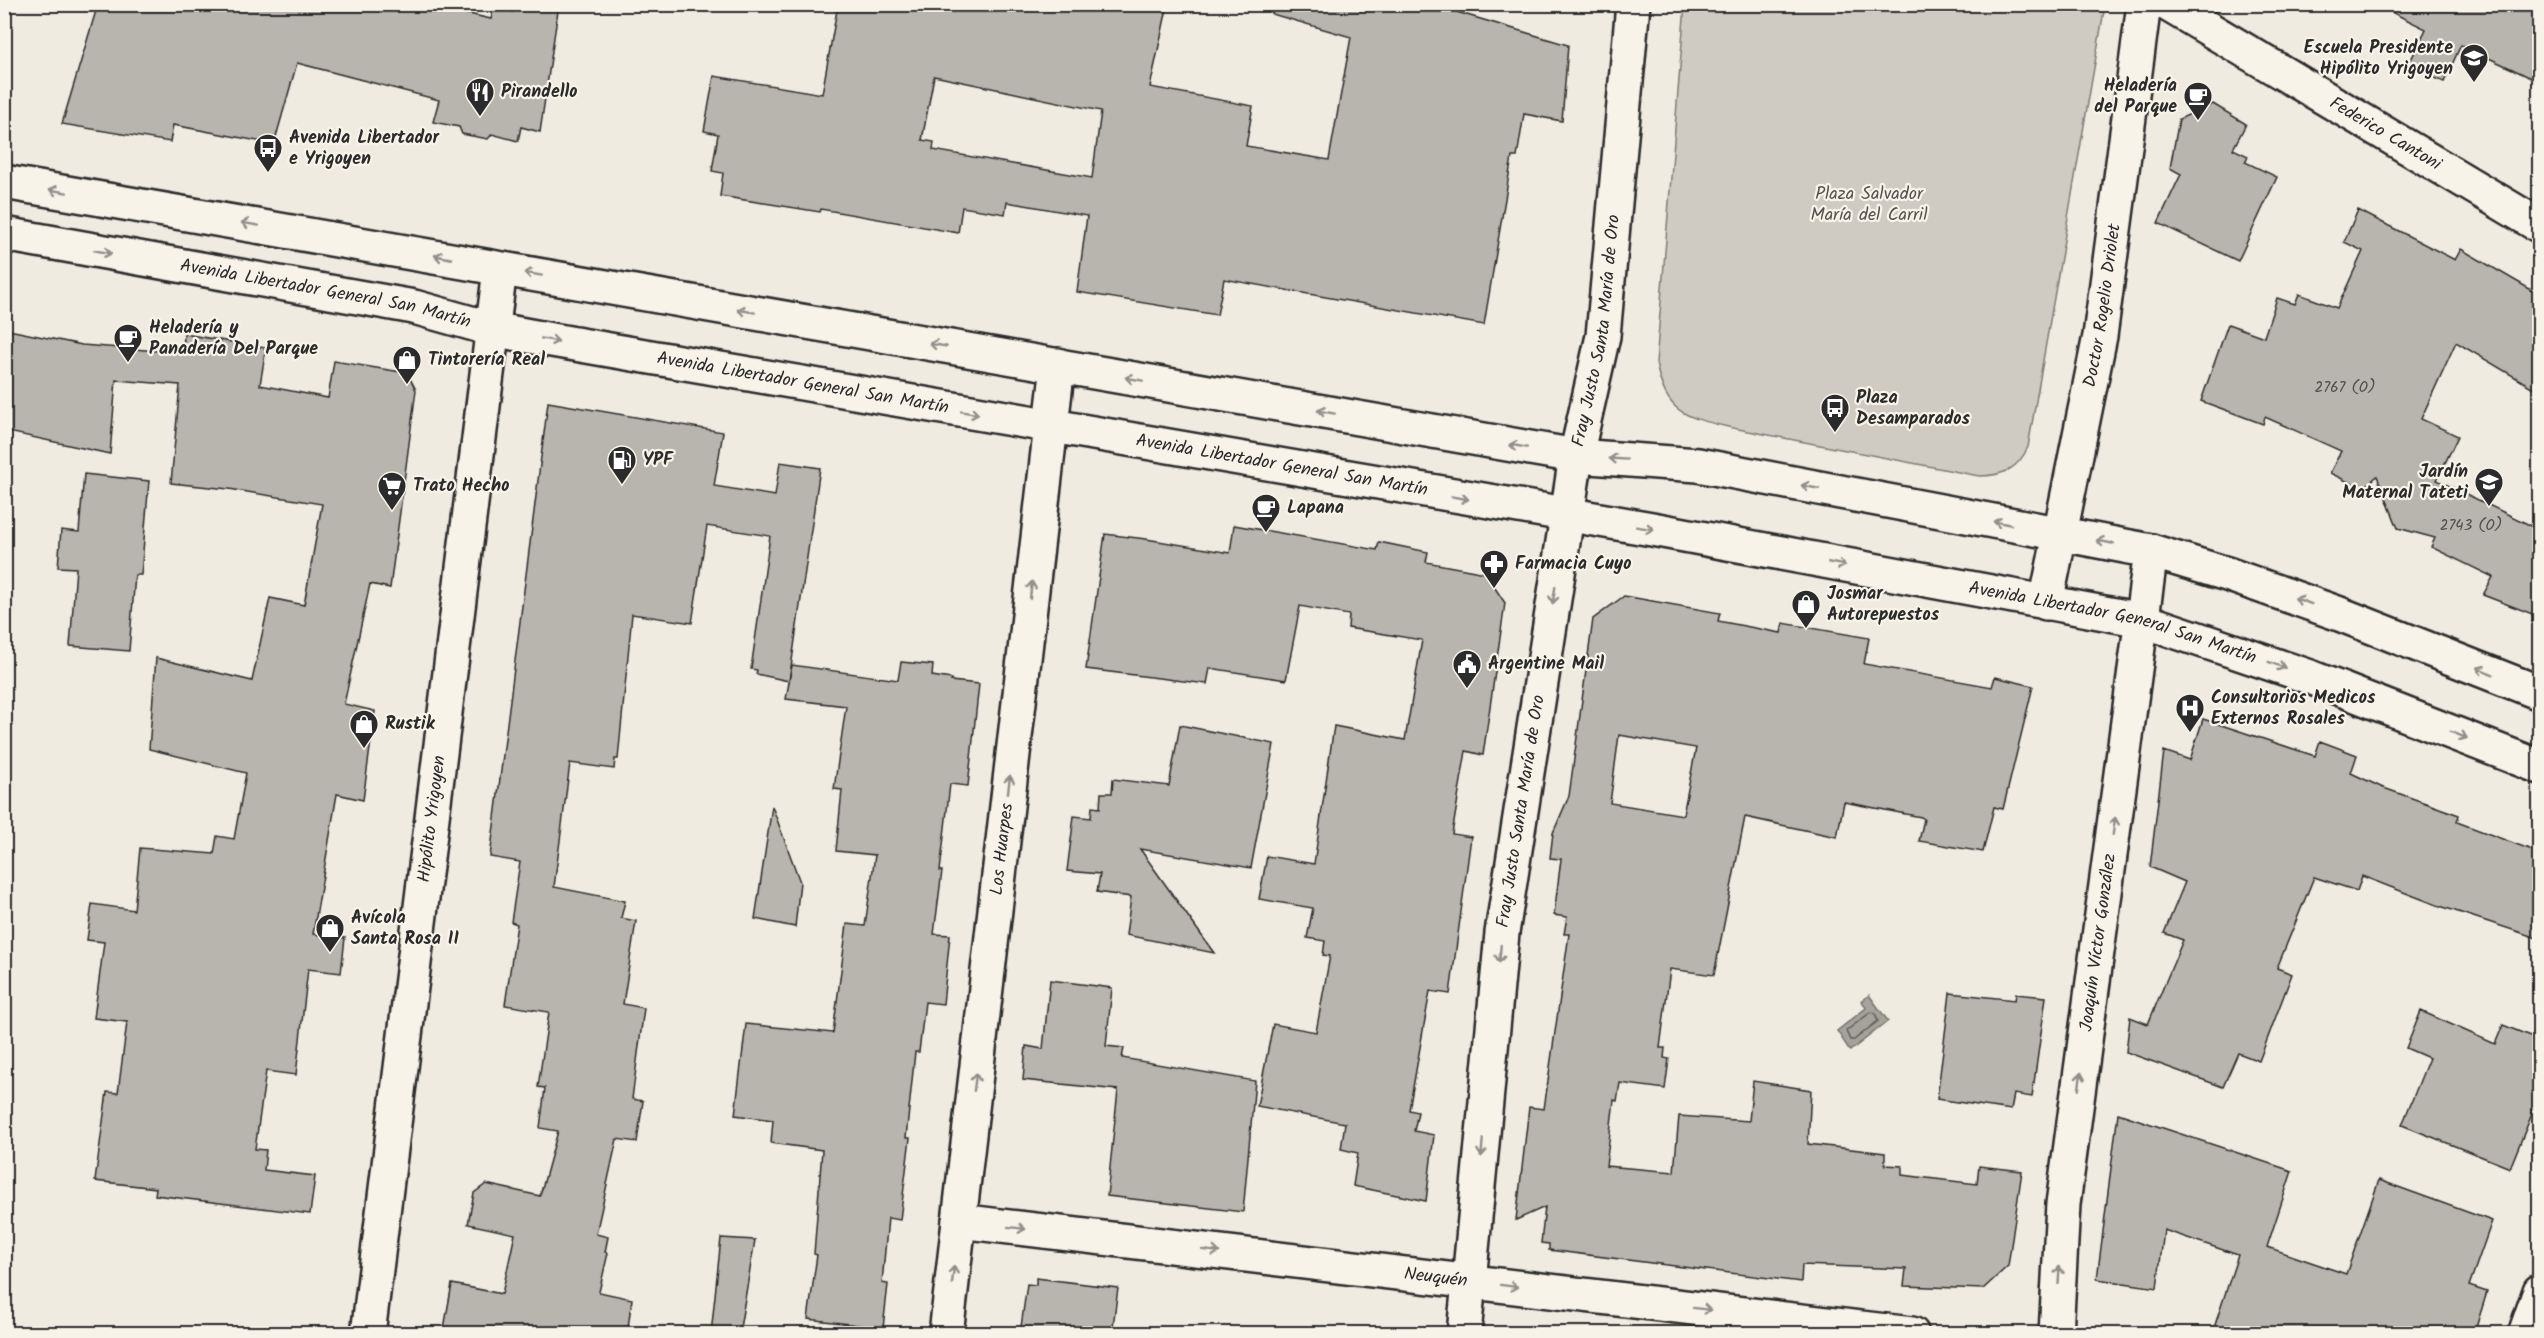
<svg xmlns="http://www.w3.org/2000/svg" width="2544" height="1338" font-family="Kalam,sans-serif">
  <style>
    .green { fill: #cfcbc2; stroke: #7d7b76; stroke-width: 1.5 }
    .water { fill: #a4a29a; stroke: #74726e; stroke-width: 1.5 }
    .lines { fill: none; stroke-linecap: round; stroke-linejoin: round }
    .shore { stroke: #5b5b57; stroke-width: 1.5 }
    .building { fill: #b8b5ae; stroke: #2b2b2b; stroke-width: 1.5; fill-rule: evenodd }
    .minor-casing { stroke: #2b2b2b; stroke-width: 38 }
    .major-casing { stroke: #2b2b2b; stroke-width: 38 }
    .minor { stroke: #f7f3e8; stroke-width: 33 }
    .major { stroke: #f7f3e8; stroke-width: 33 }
    .oneway { stroke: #918f8a }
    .labels { text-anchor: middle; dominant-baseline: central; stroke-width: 4.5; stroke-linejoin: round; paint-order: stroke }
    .number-label { font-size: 15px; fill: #4e4e4c }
    .poi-label { font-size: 18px; font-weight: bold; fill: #2b2b2b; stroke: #f7f3e8; text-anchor: start }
    .street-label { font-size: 18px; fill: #2b2b2b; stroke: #f7f3e8 }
    .park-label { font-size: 18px; fill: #545351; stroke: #f7f3e8 }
  </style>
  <rect width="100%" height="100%" fill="#efebe0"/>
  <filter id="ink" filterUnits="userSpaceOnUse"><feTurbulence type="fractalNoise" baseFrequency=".0167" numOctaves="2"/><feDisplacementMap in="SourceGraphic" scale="12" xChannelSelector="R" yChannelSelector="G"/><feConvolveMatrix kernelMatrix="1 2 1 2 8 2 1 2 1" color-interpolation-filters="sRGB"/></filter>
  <g filter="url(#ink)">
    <path class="green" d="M 1685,5 L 2105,5 L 2028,447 C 2018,469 2003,476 1979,476 L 1733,428 C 1686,417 1666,415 1656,363 Z"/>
    <path class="water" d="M 1869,995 L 1888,1021 L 1850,1051 L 1837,1031 L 1866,1008 L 1862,1001 Z"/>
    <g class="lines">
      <path class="shore" d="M 1871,1012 L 1875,1013 L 1878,1021 L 1854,1040 L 1850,1040 L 1846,1031 Z"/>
    </g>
    <g class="building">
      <path d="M 98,4 L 425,4 L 491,19 L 494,7 L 513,12 L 515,4 L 559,4 L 540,132 L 521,127 L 518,141 L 492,134 L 488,139 L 462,134 L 459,127 L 433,122 L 439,100 L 297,63 L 274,144 L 173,125 L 170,142 L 62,124 Z"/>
      <path d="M 838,4 L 1168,4 L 1150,87 L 1253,106 L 1246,146 L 1329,160 L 1351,37 L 1272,14 L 1273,4 L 1430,4 L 1568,45 L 1562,121 L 1524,114 L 1517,157 L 1512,157 L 1484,325 L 1224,279 L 1217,315 L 1077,292 L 1087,216 L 1007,202 L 1005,214 L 962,207 L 958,233 L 821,209 L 820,212 L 720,196 L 723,173 L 712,171 L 718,134 L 704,131 L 714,76 L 822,94 ZM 934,76 L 1101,111 L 1092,178 L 933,150 L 934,142 L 922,140 Z"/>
      <path d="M 2375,4 L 2540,4 L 2540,82 L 2461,45 L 2444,82 L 2408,66 L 2426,29 Z"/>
      <path d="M 2213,104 L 2246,124 L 2233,149 L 2248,156 L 2245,162 L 2277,177 L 2238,261 L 2158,223 L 2181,174 L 2170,168 L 2179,119 Z"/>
      <path d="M 2358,210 L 2455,260 L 2461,249 L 2540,295 L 2540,392 L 2456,342 L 2421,419 L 2458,436 L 2437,480 L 2540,530 L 2540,617 L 2483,595 L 2493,577 L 2431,547 L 2435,538 L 2398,528 L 2377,476 L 2363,489 L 2330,473 L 2341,451 L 2265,417 L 2263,424 L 2201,401 L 2228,324 L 2264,337 L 2277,298 L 2295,304 L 2299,294 L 2337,308 L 2363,251 L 2344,242 Z"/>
      <path d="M 4,329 L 82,345 L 183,353 L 184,334 L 266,348 L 260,385 L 328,398 L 334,361 L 407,373 L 416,390 L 390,588 L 370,584 L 344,704 L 375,711 L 363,800 L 337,794 L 313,934 L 345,938 L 341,973 L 308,969 L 296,1075 L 266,1071 L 255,1149 L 266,1150 L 264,1170 L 315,1176 L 310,1214 L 155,1195 L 156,1188 L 95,1181 L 107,1092 L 118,1093 L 127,1022 L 94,1018 L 104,942 L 87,940 L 92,904 L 134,910 L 140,848 L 214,854 L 217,836 L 234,839 L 246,773 L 149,749 L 156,658 L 252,681 L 270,598 L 304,605 L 322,504 L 229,489 L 171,483 L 180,385 L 116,380 L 110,454 L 4,431 Z"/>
      <path d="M 548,402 L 723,432 L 714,486 L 775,496 L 780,462 L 820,468 L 789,681 L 756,674 L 757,670 L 751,669 L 770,536 L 707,526 L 692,623 L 632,614 L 618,759 L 615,759 L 614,769 L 570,763 L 554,887 L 625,901 L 621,918 L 636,921 L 623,1004 L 644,1008 L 632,1099 L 643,1101 L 637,1142 L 617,1139 L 596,1234 L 608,1237 L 605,1252 L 608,1253 L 599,1292 L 632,1299 L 627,1334 L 443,1334 L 452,1284 L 502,1294 L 515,1234 L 468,1224 L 474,1193 L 486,1184 L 540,1196 L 558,1131 L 540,1128 L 545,1088 L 538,1087 L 549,1012 L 505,1005 L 517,924 L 511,922 L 520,862 L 490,857 Z"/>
      <path d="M 84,474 L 149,481 L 141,575 L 135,575 L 129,651 L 70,646 L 76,568 L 58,567 L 61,530 L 79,532 Z"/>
      <path d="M 1234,525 L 1377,550 L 1379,542 L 1428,552 L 1426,562 L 1485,573 L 1505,603 L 1483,755 L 1466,751 L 1452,834 L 1471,837 L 1450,994 L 1430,991 L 1409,1110 L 1418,1112 L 1414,1131 L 1434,1135 L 1426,1201 L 1353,1186 L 1358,1153 L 1341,1149 L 1345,1123 L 1257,1106 L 1273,1024 L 1316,1032 L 1330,956 L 1323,955 L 1325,941 L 1307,938 L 1313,908 L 1259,899 L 1267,856 L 1314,864 L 1334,726 L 1405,740 L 1422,640 L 1348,628 L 1349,615 L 1300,606 L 1286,680 L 1210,668 L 1207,684 L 1086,669 L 1105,534 L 1146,539 L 1230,553 Z"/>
      <path d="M 1624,596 L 1720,613 L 1718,621 L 1781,633 L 1783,623 L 1869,638 L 1864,664 L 1992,687 L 1995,677 L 2033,686 L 2003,809 L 1994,807 L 1983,852 L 1919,841 L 1924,819 L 1921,817 L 1844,802 L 1837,837 L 1745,817 L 1714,975 L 1670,969 L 1660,1048 L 1665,1048 L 1664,1058 L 1669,1059 L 1665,1089 L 1620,1083 L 1617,1101 L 1614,1100 L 1606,1166 L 1674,1172 L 1679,1116 L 1749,1121 L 1753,1081 L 1811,1090 L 1808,1144 L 1885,1153 L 1885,1165 L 1902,1166 L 1902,1175 L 1977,1184 L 1979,1166 L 2022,1171 L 2008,1266 L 1983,1289 L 1904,1286 L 1906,1269 L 1802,1265 L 1801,1282 L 1549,1250 L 1549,1244 L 1541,1243 L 1545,1207 L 1516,1220 L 1529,1107 L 1544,1109 L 1569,934 L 1564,934 L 1567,917 L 1554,915 L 1561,859 L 1550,858 L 1553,833 L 1569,796 L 1593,619 ZM 1619,735 L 1696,748 L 1683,815 L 1610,803 Z"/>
      <path d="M 901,662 L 933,665 L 932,676 L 952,679 L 951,681 L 979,684 L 968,786 L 950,784 L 940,871 L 942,871 L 934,934 L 950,935 L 943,1004 L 925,1002 L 919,1052 L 915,1052 L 906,1138 L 910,1138 L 900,1220 L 888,1218 L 882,1283 L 888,1284 L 883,1328 L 808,1319 L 817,1255 L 814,1254 L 822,1150 L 771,1143 L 773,1120 L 735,1115 L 746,1024 L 833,1033 L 847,924 L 865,926 L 875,855 L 836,851 L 842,790 L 834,789 L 846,706 L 786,699 L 792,665 L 898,680 Z"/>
      <path d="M 2203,719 L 2315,756 L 2320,741 L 2357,755 L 2351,773 L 2381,787 L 2459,815 L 2457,822 L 2540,853 L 2540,939 L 2437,905 L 2362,876 L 2357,891 L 2314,877 L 2277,968 L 2292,974 L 2259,1061 L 2238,1053 L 2223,1087 L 2126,1052 L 2130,1017 L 2148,1024 L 2183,940 L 2164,933 L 2185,882 L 2150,867 L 2164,751 L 2190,760 Z"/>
      <path d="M 1180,725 L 1274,744 L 1251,868 L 1140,849 L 1214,953 L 1126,935 L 1131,897 L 1097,892 L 1100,874 L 1067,871 L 1074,816 L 1091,818 L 1092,807 L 1100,808 L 1101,793 L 1112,793 L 1113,779 L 1169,786 Z"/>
      <path d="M 772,806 L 800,882 L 795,927 L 755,919 Z"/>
      <path d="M 1050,980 L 1112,988 L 1106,1046 L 1124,1048 L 1122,1058 L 1255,1081 L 1243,1212 L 1107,1196 L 1118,1090 L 1023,1080 L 1026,1046 L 1043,1049 Z"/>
      <path d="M 1950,993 L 2015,1000 L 2016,994 L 2046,997 L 2032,1097 L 2014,1094 L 2011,1110 L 1937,1099 Z"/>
      <path d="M 2421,1011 L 2495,1044 L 2503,1025 L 2540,1040 L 2540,1094 L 2510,1168 L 2402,1125 L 2429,1058 L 2406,1048 Z"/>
      <path d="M 2118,1113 L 2292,1171 L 2267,1247 L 2346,1274 L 2379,1180 L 2492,1221 L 2469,1286 L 2487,1292 L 2474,1334 L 2212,1334 L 2238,1255 L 2164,1230 L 2157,1288 L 2097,1279 Z"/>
      <path d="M 721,1238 L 755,1240 L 739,1334 L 711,1334 Z"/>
      <path d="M 1036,1278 L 1118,1288 L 1112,1334 L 1020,1334 L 1027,1284 L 1036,1285 Z"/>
    </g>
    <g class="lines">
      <g class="minor-casing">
        <g id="minor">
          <path id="s1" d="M 2167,4 L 2540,226"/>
          <path id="s2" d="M 2046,603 L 2100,336 L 2144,4"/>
          <path id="s3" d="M 959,1221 L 1912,1334"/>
          <path id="s4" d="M 946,1334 L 1058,365"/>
          <path id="s5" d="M 1464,1334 L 1502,933 L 1567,516"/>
          <path id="s6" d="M 2056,1334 L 2063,1204 L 2151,551"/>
          <path d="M 2525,1334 L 2540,1291"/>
        </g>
      </g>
      <g class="major-casing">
        <g id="major">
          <path d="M 4,182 L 1576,456 L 1698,465 L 2151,551 L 2227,574 L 2337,613 L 2540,693"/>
          <path id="s7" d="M 4,234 L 414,307 L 492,329 L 546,339 L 1652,529 L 2142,620 L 2310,677 L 2540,767"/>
          <path id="s8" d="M 1567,516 L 1576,456 L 1603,336 L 1633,4"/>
          <path id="s9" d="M 368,1334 L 500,269"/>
        </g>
      </g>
      <use href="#minor" class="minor"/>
      <use href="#major" class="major"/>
    </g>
    <defs><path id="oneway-shaft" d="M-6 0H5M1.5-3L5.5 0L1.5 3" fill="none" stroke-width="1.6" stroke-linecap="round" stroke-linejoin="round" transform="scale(1.5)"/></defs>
    <g class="oneway">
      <use href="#oneway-shaft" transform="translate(58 191) rotate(-170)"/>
      <use href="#oneway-shaft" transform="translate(250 224) rotate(-170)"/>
      <use href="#oneway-shaft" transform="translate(103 252) rotate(10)"/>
      <use href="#oneway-shaft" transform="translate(443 257) rotate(-169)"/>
      <use href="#oneway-shaft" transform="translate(533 274) rotate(-170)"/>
      <use href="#oneway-shaft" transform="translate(746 311) rotate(-170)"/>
      <use href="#oneway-shaft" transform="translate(550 340) rotate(10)"/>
      <use href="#oneway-shaft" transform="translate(938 345) rotate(-170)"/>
      <use href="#oneway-shaft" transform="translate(1134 379) rotate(-170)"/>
      <use href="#oneway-shaft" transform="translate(1326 412) rotate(-170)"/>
      <use href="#oneway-shaft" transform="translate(970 413) rotate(10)"/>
      <use href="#oneway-shaft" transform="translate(1518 446) rotate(-170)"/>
      <use href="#oneway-shaft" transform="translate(1618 459) rotate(-176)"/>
      <use href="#oneway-shaft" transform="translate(1810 487) rotate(-169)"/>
      <use href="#oneway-shaft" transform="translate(1460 498) rotate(10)"/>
      <use href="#oneway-shaft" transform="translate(2002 523) rotate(-169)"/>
      <use href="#oneway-shaft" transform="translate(1645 528) rotate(9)"/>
      <use href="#oneway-shaft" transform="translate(2105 542) rotate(-169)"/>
      <use href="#oneway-shaft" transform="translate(1837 564) rotate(11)"/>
      <use href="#oneway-shaft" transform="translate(1031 590) rotate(-83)"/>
      <use href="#oneway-shaft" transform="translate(1554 595) rotate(99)"/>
      <use href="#oneway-shaft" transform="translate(2303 601) rotate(-160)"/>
      <use href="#oneway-shaft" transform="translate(2277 665) rotate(20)"/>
      <use href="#oneway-shaft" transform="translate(2485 671) rotate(-158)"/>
      <use href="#oneway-shaft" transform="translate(2459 735) rotate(22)"/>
      <use href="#oneway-shaft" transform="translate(1009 784) rotate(-83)"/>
      <use href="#oneway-shaft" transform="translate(2114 826) rotate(-82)"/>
      <use href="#oneway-shaft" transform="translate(1500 954) rotate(95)"/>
      <use href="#oneway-shaft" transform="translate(2080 1081) rotate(-82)"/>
      <use href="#oneway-shaft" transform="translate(975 1082) rotate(-83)"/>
      <use href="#oneway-shaft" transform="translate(1482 1148) rotate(95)"/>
      <use href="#oneway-shaft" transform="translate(1017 1228) rotate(7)"/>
      <use href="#oneway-shaft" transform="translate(1211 1251) rotate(7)"/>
      <use href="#oneway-shaft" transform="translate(953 1275) rotate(-83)"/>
      <use href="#oneway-shaft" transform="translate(2059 1275) rotate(-87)"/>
      <use href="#oneway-shaft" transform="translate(1509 1286) rotate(7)"/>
      <use href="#oneway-shaft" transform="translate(1702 1309) rotate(7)"/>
    </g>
  </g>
  <defs>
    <g id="school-pin" transform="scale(1.5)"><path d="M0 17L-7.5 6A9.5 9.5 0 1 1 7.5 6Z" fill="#2b2b2b" stroke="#f7f3e8"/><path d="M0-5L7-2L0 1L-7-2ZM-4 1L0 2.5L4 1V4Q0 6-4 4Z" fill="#fff"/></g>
    <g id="restaurant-pin" transform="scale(1.5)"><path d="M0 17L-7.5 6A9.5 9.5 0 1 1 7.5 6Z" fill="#2b2b2b" stroke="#f7f3e8"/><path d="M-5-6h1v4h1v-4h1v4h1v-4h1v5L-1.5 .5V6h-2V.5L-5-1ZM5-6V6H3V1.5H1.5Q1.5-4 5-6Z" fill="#fff"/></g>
    <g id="cafe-pin" transform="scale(1.5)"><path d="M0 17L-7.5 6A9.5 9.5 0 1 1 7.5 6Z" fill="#2b2b2b" stroke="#f7f3e8"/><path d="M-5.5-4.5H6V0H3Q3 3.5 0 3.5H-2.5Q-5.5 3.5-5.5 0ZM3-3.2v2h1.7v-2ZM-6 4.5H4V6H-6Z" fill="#fff"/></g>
    <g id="bus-pin" transform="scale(1.5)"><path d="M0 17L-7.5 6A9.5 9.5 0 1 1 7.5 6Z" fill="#2b2b2b" stroke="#f7f3e8"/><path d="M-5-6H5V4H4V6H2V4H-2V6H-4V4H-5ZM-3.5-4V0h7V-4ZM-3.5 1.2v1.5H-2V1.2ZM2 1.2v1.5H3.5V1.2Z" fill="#fff"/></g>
    <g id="shop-pin" transform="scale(1.5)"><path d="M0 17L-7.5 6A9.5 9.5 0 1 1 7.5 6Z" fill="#2b2b2b" stroke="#f7f3e8"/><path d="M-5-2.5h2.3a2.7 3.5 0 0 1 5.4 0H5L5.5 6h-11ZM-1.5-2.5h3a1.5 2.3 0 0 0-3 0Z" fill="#fff"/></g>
    <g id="fuel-pin" transform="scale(1.5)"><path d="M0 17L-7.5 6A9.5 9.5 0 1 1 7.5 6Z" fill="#2b2b2b" stroke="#f7f3e8"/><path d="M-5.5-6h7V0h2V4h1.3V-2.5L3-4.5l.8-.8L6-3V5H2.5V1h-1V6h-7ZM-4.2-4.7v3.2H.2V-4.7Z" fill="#fff"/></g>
    <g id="supermarket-pin" transform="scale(1.5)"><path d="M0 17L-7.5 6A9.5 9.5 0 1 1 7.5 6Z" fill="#2b2b2b" stroke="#f7f3e8"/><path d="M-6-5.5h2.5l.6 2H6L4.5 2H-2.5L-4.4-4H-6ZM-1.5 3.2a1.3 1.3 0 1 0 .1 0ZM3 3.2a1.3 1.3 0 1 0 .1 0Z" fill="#fff"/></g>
    <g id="pharmacy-pin" transform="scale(1.5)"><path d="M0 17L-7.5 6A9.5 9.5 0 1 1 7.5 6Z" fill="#2b2b2b" stroke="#f7f3e8"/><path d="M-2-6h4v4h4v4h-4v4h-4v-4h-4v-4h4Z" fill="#fff"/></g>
    <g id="civic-pin" transform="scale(1.5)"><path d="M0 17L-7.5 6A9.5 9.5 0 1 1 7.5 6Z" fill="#2b2b2b" stroke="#f7f3e8"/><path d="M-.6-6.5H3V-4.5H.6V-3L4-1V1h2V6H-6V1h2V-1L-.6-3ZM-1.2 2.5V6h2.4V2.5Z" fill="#fff"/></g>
    <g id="hospital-pin" transform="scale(1.5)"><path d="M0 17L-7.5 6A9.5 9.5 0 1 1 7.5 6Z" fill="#2b2b2b" stroke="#f7f3e8"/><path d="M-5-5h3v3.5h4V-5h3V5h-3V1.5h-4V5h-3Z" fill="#fff"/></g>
  </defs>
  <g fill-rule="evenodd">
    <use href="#school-pin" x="2474" y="58"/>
    <use href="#restaurant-pin" x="480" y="92"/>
    <use href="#cafe-pin" x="2198" y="96"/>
    <use href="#bus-pin" x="268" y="148"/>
    <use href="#cafe-pin" x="128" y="338"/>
    <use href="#shop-pin" x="407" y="360"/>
    <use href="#bus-pin" x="1835" y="408"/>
    <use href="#fuel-pin" x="622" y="460"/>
    <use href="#school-pin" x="2489" y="482"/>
    <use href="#supermarket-pin" x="392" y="486"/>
    <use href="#cafe-pin" x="1266" y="508"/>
    <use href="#pharmacy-pin" x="1494" y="564"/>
    <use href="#shop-pin" x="1806" y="604"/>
    <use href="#civic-pin" x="1467" y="664"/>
    <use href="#hospital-pin" x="2190" y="708"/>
    <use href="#shop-pin" x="364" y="724"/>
    <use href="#shop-pin" x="330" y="928"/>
  </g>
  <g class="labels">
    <g class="number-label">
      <text x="2345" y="388">2767 (O)</text>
      <text x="2471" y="526">2743 (O)</text>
    </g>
    <g class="poi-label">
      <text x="2453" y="48" text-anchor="end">Escuela Presidente<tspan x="2453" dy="21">Hipólito Yrigoyen</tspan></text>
      <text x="2177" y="86" text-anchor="end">Heladería<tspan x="2177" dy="21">del Parque</tspan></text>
      <text x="501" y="92">Pirandello</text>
      <text x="289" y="138">Avenida Libertador<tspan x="289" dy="21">e Yrigoyen</tspan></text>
      <text x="149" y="328">Heladería y<tspan x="149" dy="21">Panadería Del Parque</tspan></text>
      <text x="428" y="360">Tintorería Real</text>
      <text x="1856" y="398">Plaza<tspan x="1856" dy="21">Desamparados</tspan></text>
      <text x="643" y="460">YPF</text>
      <text x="2468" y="472" text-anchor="end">Jardín<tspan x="2468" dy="21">Maternal Tateti</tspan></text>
      <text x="413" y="486">Trato Hecho</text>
      <text x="1287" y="508">Lapana</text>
      <text x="1515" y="564">Farmacia Cuyo</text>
      <text x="1827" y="594">Josmar<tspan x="1827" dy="21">Autorepuestos</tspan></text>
      <text x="1488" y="664">Argentine Mail</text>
      <text x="2211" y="698">Consultorios Medicos<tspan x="2211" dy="21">Externos Rosales</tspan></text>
      <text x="385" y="724">Rustik</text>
      <text x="351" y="918">Avícola<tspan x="351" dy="21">Santa Rosa II</tspan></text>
    </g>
    <g class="street-label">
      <text stroke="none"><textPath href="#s1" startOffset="254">Federico Cantoni</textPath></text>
      <text stroke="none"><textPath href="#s7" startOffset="327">Avenida Libertador General San Martín</textPath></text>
      <text stroke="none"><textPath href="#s2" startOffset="303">Doctor Rogelio Driolet</textPath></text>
      <text stroke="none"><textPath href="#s8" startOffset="188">Fray Justo Santa María de Oro</textPath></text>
      <text stroke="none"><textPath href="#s7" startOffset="813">Avenida Libertador General San Martín</textPath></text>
      <text stroke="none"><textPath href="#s7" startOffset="1299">Avenida Libertador General San Martín</textPath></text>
      <text stroke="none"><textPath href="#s7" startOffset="2145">Avenida Libertador General San Martín</textPath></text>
      <text stroke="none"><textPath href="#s5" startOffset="526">Fray Justo Santa María de Oro</textPath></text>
      <text stroke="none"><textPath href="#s9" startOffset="519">Hipólito Yrigoyen</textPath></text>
      <text stroke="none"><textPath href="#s4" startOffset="488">Los Huarpes</textPath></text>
      <text stroke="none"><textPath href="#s6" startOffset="394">Joaquín Víctor González</textPath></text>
      <text stroke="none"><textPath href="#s3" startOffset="480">Neuquén</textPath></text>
    </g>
    <g class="park-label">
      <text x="1869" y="194">Plaza Salvador<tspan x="1869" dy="21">María del Carril</tspan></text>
    </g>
  </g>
  <rect width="2544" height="1338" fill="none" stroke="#f7f3e8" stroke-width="24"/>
  <rect x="12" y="12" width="2520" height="1314" fill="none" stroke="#2b2b2b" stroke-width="2" filter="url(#ink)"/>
</svg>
